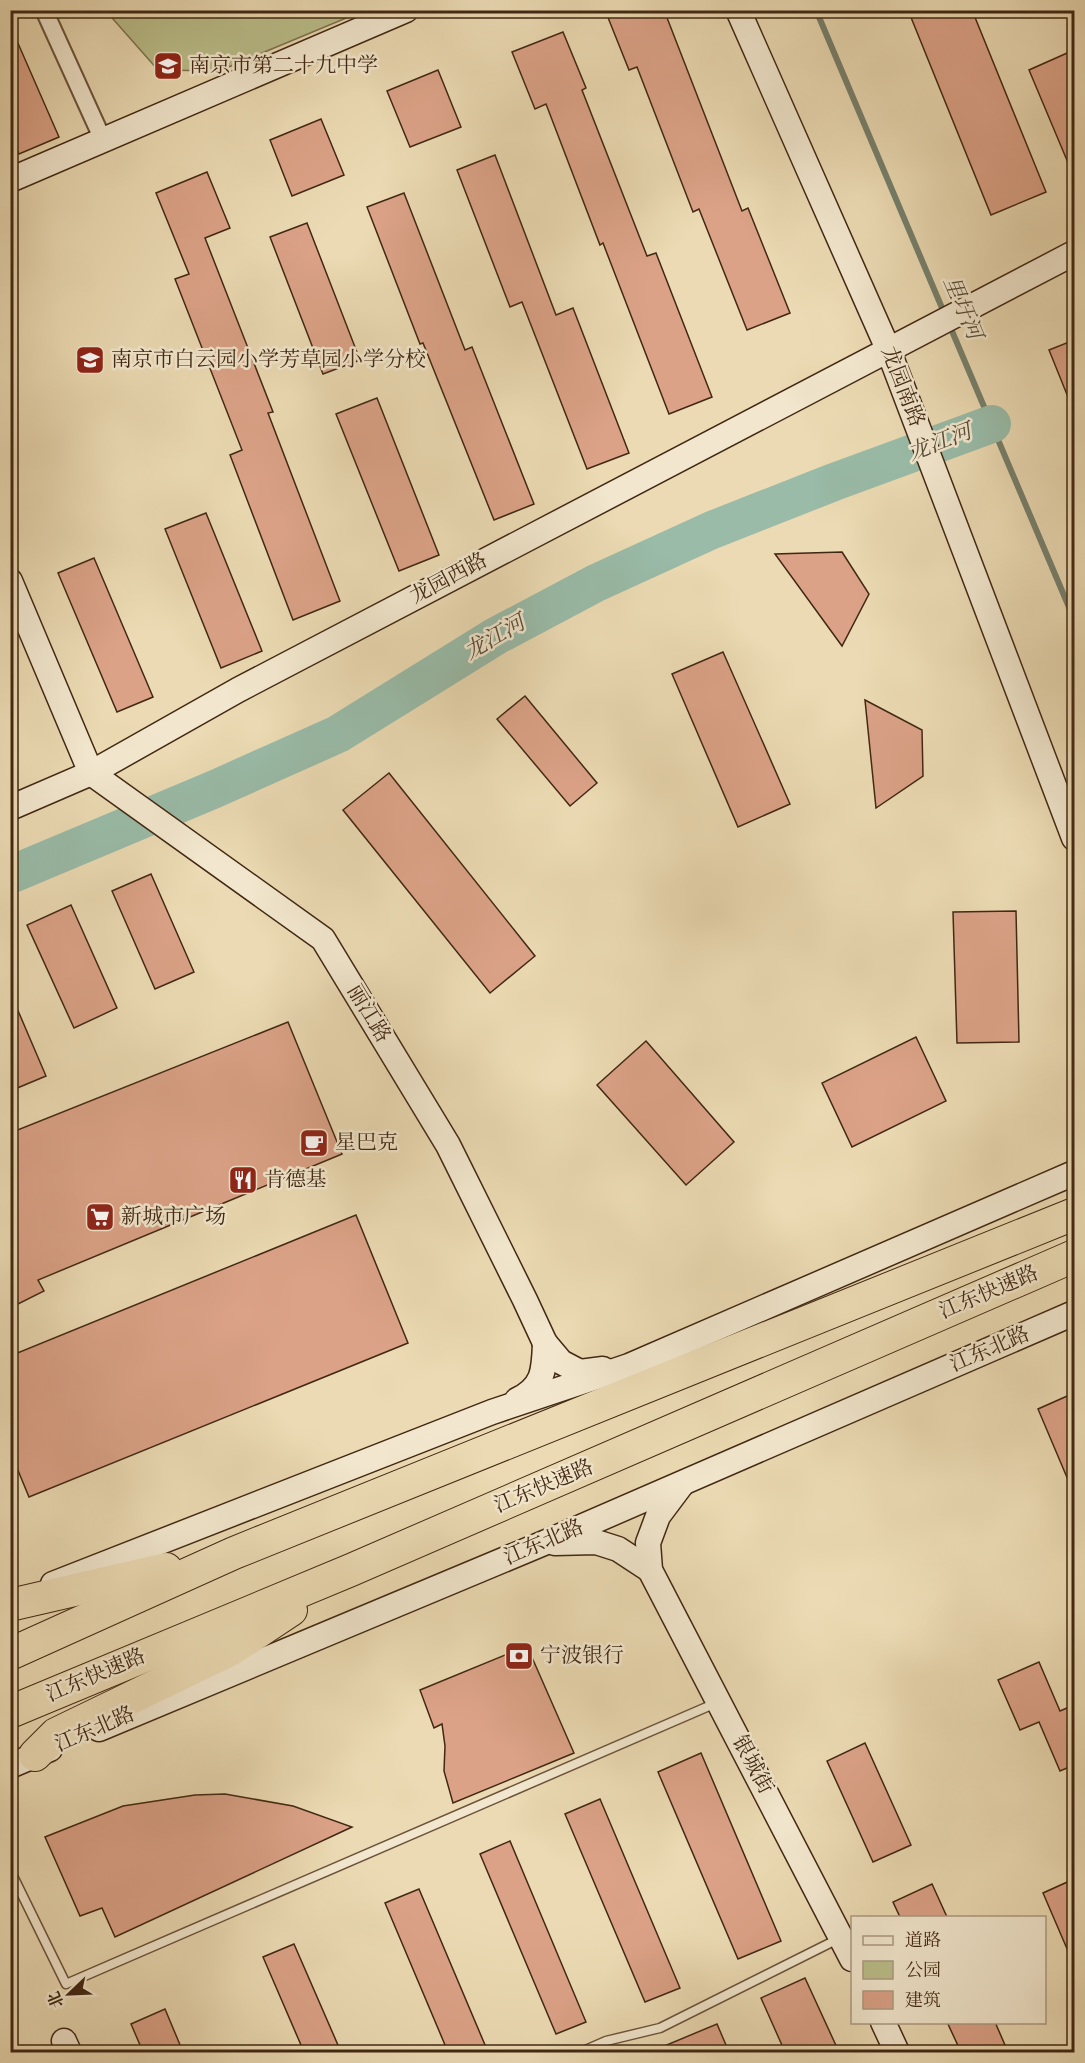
<svg xmlns="http://www.w3.org/2000/svg" width="1085" height="2063" font-family="'Old Standard TT','Noto Serif SC',serif">
  <style>
    .green { fill: #babe8a; stroke: #7e734e; stroke-width: 1.5 }
    .lines { fill: none; stroke-linecap: round; stroke-linejoin: round }
    .stream { stroke: #76806c; stroke-width: 6 }
    .river { stroke: #99bba8; stroke-width: 38 }
    .building { fill: #dba287; stroke: #422813; stroke-width: 1.5 }
    .lane-casing { stroke: #6c543b; stroke-width: 11 }
    .street-casing { stroke: #6c543b; stroke-width: 20 }
    .secondary-casing { stroke: #422813; stroke-width: 27 }
    .highway-casing { stroke: #422813; stroke-width: 34 }
    .lane { stroke: #f2e7ce; stroke-width: 8 }
    .street { stroke: #f2e7ce; stroke-width: 16 }
    .secondary { stroke: #f2e7ce; stroke-width: 24 }
    .highway { stroke: #ebdab3; stroke-width: 32 }
    .labels { text-anchor: middle; dominant-baseline: central; stroke-width: 5; stroke-linejoin: round; paint-order: stroke }
    .poi-label { font-size: 21px; fill: #422813; stroke: #f2e7ce; text-anchor: start }
    .street-label { font-size: 21px; fill: #422813; stroke: #f2e7ce }
    .water-label { font-size: 22px; font-style: italic; fill: #584d38; stroke: #f2e7ce }
  </style>
  <rect width="100%" height="100%" fill="#ebdab3"/>
  <filter id="stains"><feTurbulence type="fractalNoise" baseFrequency=".00333" numOctaves="4"/><feColorMatrix values="0 0 0 0 .2 0 0 0 0 .09 0 0 0 0 .02 0 0 0 .5 -.17"/></filter>
  <radialGradient id="worn" r=".72"><stop offset=".6" stop-color="#630" stop-opacity="0"/><stop offset="1" stop-color="#630" stop-opacity=".3"/></radialGradient>
  <path class="green" d="M 106,11 L 363,11 L 219,71 L 158,70 Z"/>
  <g class="lines">
    <g class="stream">
      <path d="M 816,10 L 945,315"/>
      <path d="M 949,324 L 1074,619"/>
    </g>
    <path class="river" d="M 10,875 L 215,789 L 338,734 L 496,636 L 596,583 L 712,530 L 834,482 L 992,424"/>
  </g>
  <g class="building">
    <path d="M 605,10 L 664,10 L 742,211 L 748,208 L 790,313 L 747,330 L 699,209 L 693,212 L 637,67 L 629,70 Z"/>
    <path d="M 908,10 L 972,10 L 1046,192 L 991,215 Z"/>
    <path d="M 10,25 L 59,137 L 19,154 L 10,133 Z"/>
    <path d="M 563,32 L 586,88 L 582,90 L 647,256 L 656,253 L 712,397 L 669,414 L 603,243 L 600,245 L 546,104 L 535,109 L 512,52 Z"/>
    <path d="M 1074,50 L 1074,177 L 1029,70 Z"/>
    <path d="M 438,70 L 461,127 L 410,147 L 387,91 Z"/>
    <path d="M 321,119 L 344,175 L 292,196 L 270,140 Z"/>
    <path d="M 495,155 L 556,315 L 573,308 L 629,453 L 587,469 L 522,302 L 510,307 L 457,170 Z"/>
    <path d="M 207,172 L 230,228 L 205,238 L 273,412 L 268,413 L 340,601 L 293,620 L 230,455 L 242,450 L 175,279 L 189,274 L 156,193 Z"/>
    <path d="M 404,193 L 465,350 L 472,347 L 534,504 L 494,520 L 423,343 L 420,344 L 367,207 Z"/>
    <path d="M 307,223 L 360,360 L 323,374 L 270,237 Z"/>
    <path d="M 1074,340 L 1074,412 L 1049,350 Z"/>
    <path d="M 377,398 L 439,555 L 399,571 L 336,414 Z"/>
    <path d="M 206,513 L 262,651 L 221,668 L 165,529 Z"/>
    <path d="M 842,552 L 869,594 L 842,646 L 775,554 Z"/>
    <path d="M 94,558 L 153,697 L 117,712 L 58,573 Z"/>
    <path d="M 723,652 L 790,804 L 738,827 L 672,674 Z"/>
    <path d="M 525,696 L 597,783 L 570,806 L 497,719 Z"/>
    <path d="M 865,700 L 922,730 L 923,776 L 876,808 Z"/>
    <path d="M 389,773 L 535,956 L 490,993 L 343,810 Z"/>
    <path d="M 151,874 L 194,972 L 155,989 L 112,891 Z"/>
    <path d="M 71,905 L 117,1008 L 74,1028 L 27,925 Z"/>
    <path d="M 1016,911 L 1019,1042 L 957,1043 L 953,912 Z"/>
    <path d="M 10,992 L 46,1076 L 10,1091 Z"/>
    <path d="M 288,1022 L 342,1154 L 38,1280 L 44,1291 L 10,1308 L 10,1133 Z"/>
    <path d="M 916,1037 L 946,1101 L 852,1147 L 822,1083 Z"/>
    <path d="M 646,1041 L 734,1142 L 686,1185 L 597,1085 Z"/>
    <path d="M 356,1215 L 408,1343 L 29,1497 L 10,1451 L 10,1356 Z"/>
    <path d="M 1074,1393 L 1074,1494 L 1038,1409 Z"/>
    <path d="M 527,1646 L 574,1753 L 453,1803 L 444,1771 L 445,1746 L 442,1724 L 434,1728 L 420,1690 Z"/>
    <path d="M 1039,1662 L 1060,1711 L 1074,1705 L 1074,1765 L 1060,1771 L 1039,1722 L 1020,1730 L 998,1680 Z"/>
    <path d="M 865,1743 L 911,1845 L 873,1862 L 827,1761 Z"/>
    <path d="M 701,1753 L 781,1941 L 738,1959 L 658,1772 Z"/>
    <path d="M 225,1794 L 293,1806 L 352,1827 L 115,1937 L 102,1908 L 80,1916 L 45,1837 L 123,1806 L 195,1795 Z"/>
    <path d="M 600,1799 L 680,1988 L 645,2002 L 565,1814 Z"/>
    <path d="M 510,1841 L 586,2022 L 556,2034 L 480,1854 Z"/>
    <path d="M 1074,1879 L 1074,1965 L 1043,1893 Z"/>
    <path d="M 932,1884 L 947,1917 L 900,1917 L 893,1902 Z"/>
    <path d="M 419,1889 L 488,2052 L 448,2052 L 385,1903 Z"/>
    <path d="M 294,1944 L 341,2052 L 304,2052 L 263,1957 Z"/>
    <path d="M 805,1978 L 839,2052 L 785,2052 L 761,1998 Z"/>
    <path d="M 165,2009 L 183,2052 L 143,2052 L 131,2024 Z"/>
    <path d="M 947,2022 L 995,2022 L 1008,2052 L 961,2052 Z"/>
    <path d="M 717,2024 L 729,2052 L 650,2052 Z"/>
  </g>
  <g class="lines">
    <g class="lane-casing">
      <g id="lane">
        <path d="M 10,1870 L 66,1984 L 716,1703"/>
        <path d="M 581,2052 L 606,2041 L 660,2028 L 840,1938"/>
      </g>
    </g>
    <g class="street-casing">
      <path id="street" d="M 44,10 L 103,140"/>
    </g>
    <g class="secondary-casing">
      <g id="secondary">
        <path d="M 738,10 L 888,349 L 1074,838"/>
        <path d="M 10,180 L 406,10"/>
        <path d="M 10,581 L 91,773 L 323,939 L 448,1145 L 525,1300 L 545,1343 L 561,1362 L 580,1372 L 603,1369"/>
        <path d="M 10,808 L 91,773 L 238,690 L 1074,253"/>
        <path d="M 517,1400 C 544,1387 544,1370 545,1343"/>
        <path d="M 682,1484 L 658,1516 L 648,1543 L 650,1570 L 852,1959"/>
        <path d="M 555,1543 L 596,1542 L 618,1549 L 650,1570"/>
        <path d="M 53,1584 L 492,1412 L 629,1366 L 1074,1173"/>
        <path d="M 99,1729 L 544,1543 L 1074,1313"/>
        <path d="M 10,1766 L 50,1749"/>
        <path d="M 883,2022 L 897,2052"/>
        <path d="M 64,2041 L 69,2052"/>
      </g>
    </g>
    <g class="highway-casing">
      <g id="highway">
        <path d="M 10,1605 L 166,1569"/>
        <path d="M 10,1654 L 234,1553 L 1074,1214"/>
        <path d="M 10,1712 L 351,1570 L 1074,1256"/>
        <path d="M 35,1755 L 56,1734 L 232,1649 L 291,1610"/>
      </g>
    </g>
    <use href="#lane" class="lane"/>
    <use href="#street" class="street"/>
    <use href="#secondary" class="secondary"/>
    <use href="#highway" class="highway"/>
  </g>
  <defs>
    <g id="school-square" transform="scale(1.5)"><rect x="-9" y="-9" width="18" height="18" rx="4" fill="#8f2418" stroke="#f2e7ce"/><path d="M0-5L7-2L0 1L-7-2ZM-4 1L0 2.5L4 1V4Q0 6-4 4Z" fill="#fff"/></g>
    <g id="cafe-square" transform="scale(1.5)"><rect x="-9" y="-9" width="18" height="18" rx="4" fill="#8f2418" stroke="#f2e7ce"/><path d="M-5.5-4.5H6V0H3Q3 3.5 0 3.5H-2.5Q-5.5 3.5-5.5 0ZM3-3.2v2h1.7v-2ZM-6 4.5H4V6H-6Z" fill="#fff"/></g>
    <g id="restaurant-square" transform="scale(1.5)"><rect x="-9" y="-9" width="18" height="18" rx="4" fill="#8f2418" stroke="#f2e7ce"/><path d="M-5-6h1v4h1v-4h1v4h1v-4h1v5L-1.5 .5V6h-2V.5L-5-1ZM5-6V6H3V1.5H1.5Q1.5-4 5-6Z" fill="#fff"/></g>
    <g id="supermarket-square" transform="scale(1.5)"><rect x="-9" y="-9" width="18" height="18" rx="4" fill="#8f2418" stroke="#f2e7ce"/><path d="M-6-5.5h2.5l.6 2H6L4.5 2H-2.5L-4.4-4H-6ZM-1.5 3.2a1.3 1.3 0 1 0 .1 0ZM3 3.2a1.3 1.3 0 1 0 .1 0Z" fill="#fff"/></g>
    <g id="bank-square" transform="scale(1.5)"><rect x="-9" y="-9" width="18" height="18" rx="4" fill="#8f2418" stroke="#f2e7ce"/><path d="M-6-4H6V4H-6ZM0-2.3a2.3 2.3 0 1 0 0 4.6a2.3 2.3 0 1 0 0-4.6Z" fill="#fff"/></g>
  </defs>
  <g fill-rule="evenodd">
    <use href="#school-square" x="168" y="66"/>
    <use href="#school-square" x="90" y="360"/>
    <use href="#cafe-square" x="314" y="1143"/>
    <use href="#restaurant-square" x="243" y="1180"/>
    <use href="#supermarket-square" x="100" y="1217"/>
    <use href="#bank-square" x="519" y="1656"/>
  </g>
  <g class="labels">
    <g class="poi-label">
      <text x="189" y="66">南京市第二十九中学</text>
      <text x="111" y="360">南京市白云园小学芳草园小学分校</text>
      <text x="335" y="1143">星巴克</text>
      <text x="264" y="1180">肯德基</text>
      <text x="121" y="1217">新城市广场</text>
      <text x="540" y="1656">宁波银行</text>
    </g>
    <g class="street-label">
      <text transform="translate(902 387) rotate(69)">龙园南路</text>
      <text transform="translate(449 579) rotate(-28)">龙园西路</text>
      <text transform="translate(368 1014) rotate(59)">丽江路</text>
      <text transform="translate(989 1293) rotate(-23)">江东快速路</text>
      <text transform="translate(990 1350) rotate(-23)">江东北路</text>
      <text transform="translate(544 1487) rotate(-23)">江东快速路</text>
      <text transform="translate(544 1543) rotate(-23)">江东北路</text>
      <text transform="translate(96 1676) rotate(-23)">江东快速路</text>
      <text transform="translate(95 1730) rotate(-23)">江东北路</text>
      <text transform="translate(752 1765) rotate(62)">银城街</text>
    </g>
    <g class="water-label">
      <text transform="translate(962 308) rotate(67)">里圩河</text>
      <text transform="translate(940 443) rotate(-21)">龙江河</text>
      <text transform="translate(495 638) rotate(-30)">龙江河</text>
    </g>
  </g>
  <rect width="1085" height="2063" fill="none" stroke="#ebdab3" stroke-width="36"/>
  <rect x="12" y="12" width="1061" height="2039" fill="none" stroke="#422813" stroke-width="3"/>
  <rect x="18" y="18" width="1049" height="2027" fill="none" stroke="#422813" stroke-width="1.5"/>
  <rect x="851" y="1916" width="195" height="108" fill="#f2e7ce" stroke="#ac9b83" stroke-width="1.5"/>
  <rect x="863" y="1936" width="30" height="9" fill="#f2e7ce" stroke="#ac9b83" stroke-width="1.5"/>
  <text x="905" y="1946" font-size="18" fill="#422813">道路</text>
  <rect x="863" y="1961" width="30" height="18" fill="#babe8a" stroke="#ac9b83" stroke-width="1.5"/>
  <text x="905" y="1976" font-size="18" fill="#422813">公园</text>
  <rect x="863" y="1991" width="30" height="18" fill="#dba287" stroke="#ac9b83" stroke-width="1.5"/>
  <text x="905" y="2006" font-size="18" fill="#422813">建筑</text>
  <g transform="translate(69 1994) rotate(247)" stroke="#f2e7ce" stroke-width="4.5" paint-order="stroke">
  <path d="M0-4.5L10 22L0 15L-10 22Z" fill="#422813"/>
  <text y="-9" font-size="16" font-weight="bold" text-anchor="middle" fill="#422813">北</text>
  </g>
  <rect width="100%" height="100%" filter="url(#stains)"/>
  <rect width="100%" height="100%" fill="url(#worn)"/>
</svg>
